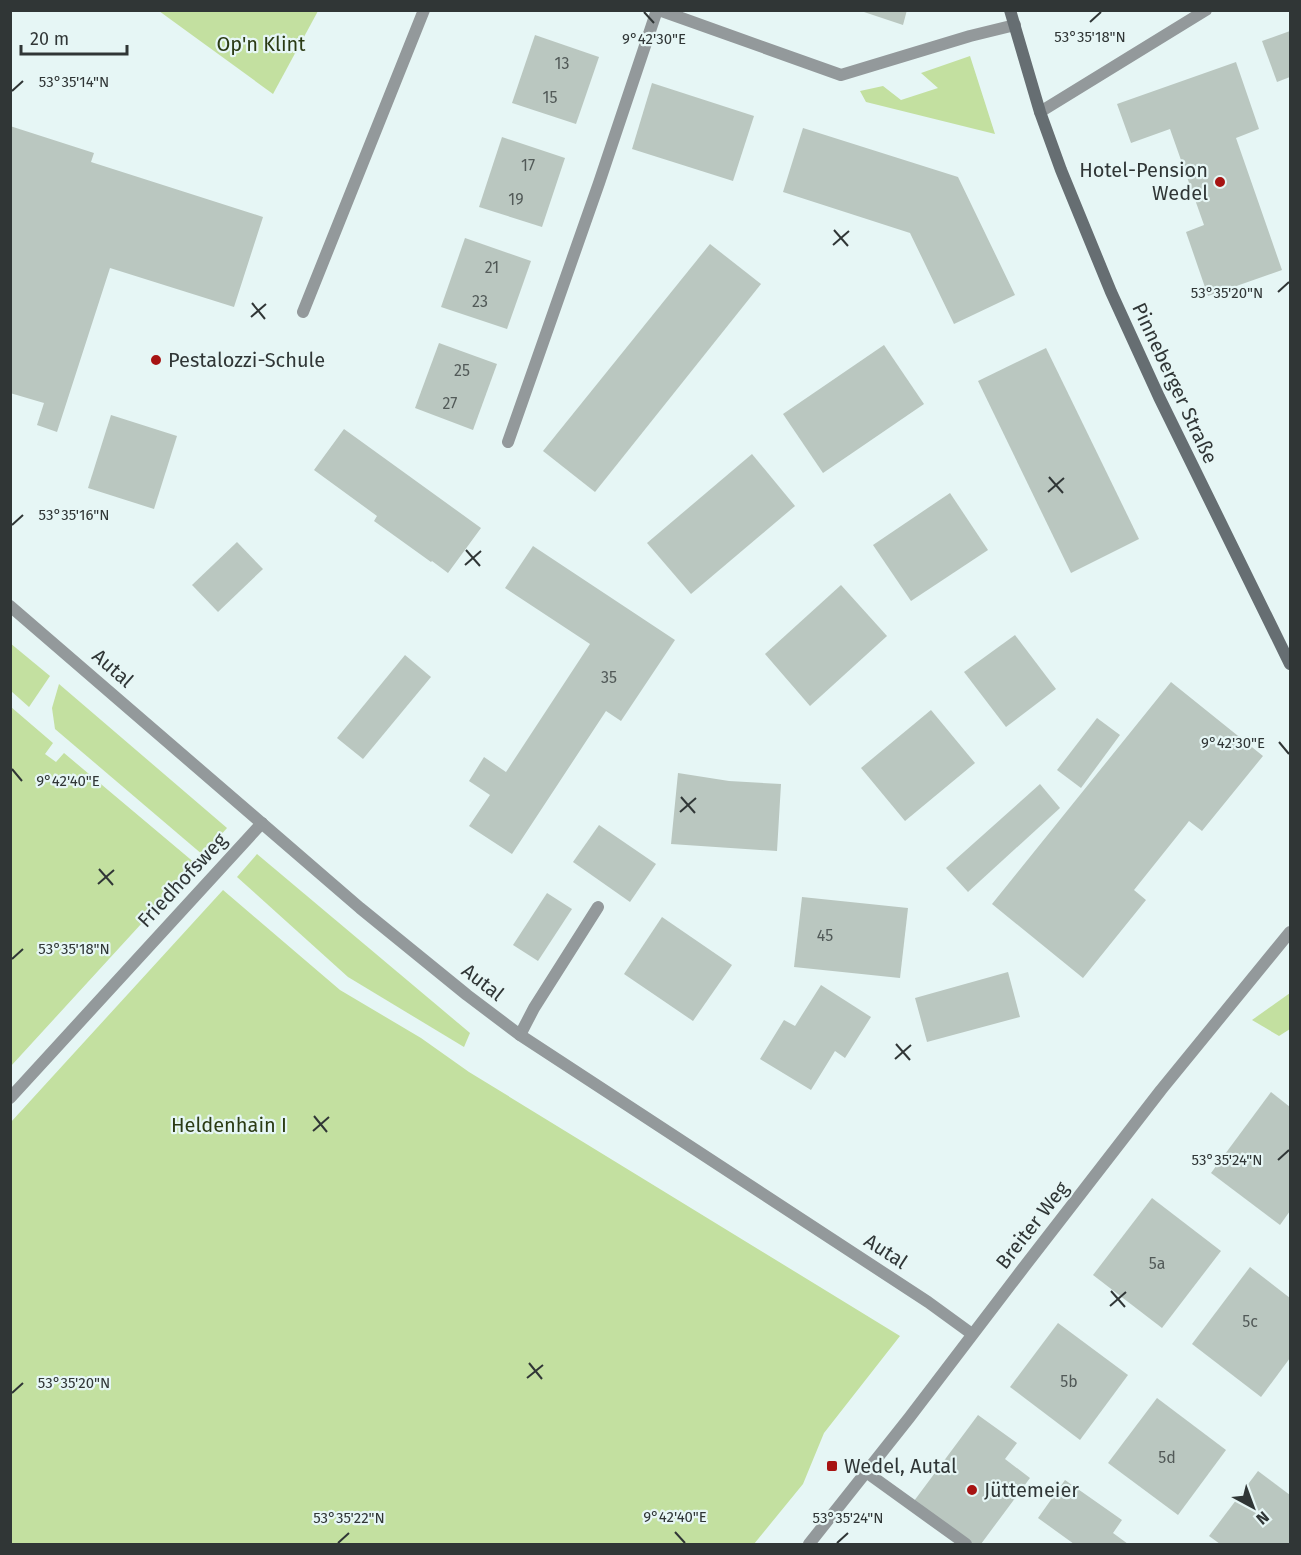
<svg xmlns="http://www.w3.org/2000/svg" width="1301" height="1555" font-family="'Fira Sans',sans-serif">
  <style>
    .green { fill: #c3e0a0 }
    .building { fill: #bac7c0 }
    .lines { fill: none; stroke-linecap: round; stroke-linejoin: round }
    .service { stroke: #93999b; stroke-width: 12 }
    .minor { stroke: #93999b; stroke-width: 12 }
    .tertiary { stroke: #93999b; stroke-width: 12 }
    .secondary { stroke: #666e72; stroke-width: 12 }
    .ticks { fill: none; stroke: #303636; stroke-width: 2 }
    .poi-dot { fill: #a71312; stroke: #e6f6f5; stroke-width: 2 }
    .labels { text-anchor: middle; dominant-baseline: central; stroke-width: 4.5; stroke-linejoin: round; paint-order: stroke }
    .number-label { font-size: 16px; fill: #525a58 }
    .park-label { font-size: 20px; fill: #2b3b14; stroke: #e6f6f5 }
    .poi-label { font-size: 20px; fill: #303636; stroke: #e6f6f5; text-anchor: start }
    .street-label { font-size: 20px; fill: #303636; stroke: #e6f6f5 }
    .ticks-label { font-size: 15px; text-anchor: middle; fill: #303636; stroke: #e6f6f5; stroke-width: 4.5; stroke-linejoin: round; paint-order: stroke }
  </style>
  <rect width="100%" height="100%" fill="#e6f6f5"/>
  <g class="green">
    <path d="M 159,11 L 318,11 L 273,94 Z"/>
    <path d="M 970,56 L 995,134 L 866,102 L 860,91 L 883,86 L 901,100 L 938,88 L 921,73 Z"/>
    <path d="M 10,643 L 50,676 L 29,707 L 11,691 Z"/>
    <path d="M 59,684 L 227,828 L 203,855 L 55,729 L 52,708 Z"/>
    <path d="M 11,707 L 53,743 L 45,754 L 56,762 L 64,753 L 196,864 L 11,1066 Z"/>
    <path d="M 257,854 L 470,1033 L 464,1047 L 348,977 L 237,877 Z"/>
    <path d="M 223,890 L 340,990 L 421,1038 L 469,1072 L 900,1336 L 824,1433 L 803,1484 L 754,1544 L 11,1544 L 11,1122 Z"/>
    <path d="M 1290,993 L 1290,1029 L 1279,1036 L 1252,1020 Z"/>
  </g>
  <g class="building">
    <path d="M 858,10 L 907,10 L 903,25 Z"/>
    <path d="M 1290,31 L 1290,77 L 1277,82 L 1262,41 Z"/>
    <path d="M 535,35 L 599,57 L 576,124 L 512,103 Z"/>
    <path d="M 1236,62 L 1259,129 L 1236,138 L 1282,270 L 1208,296 L 1186,232 L 1204,225 L 1170,129 L 1131,143 L 1117,104 Z"/>
    <path d="M 652,83 L 754,116 L 733,181 L 632,149 Z"/>
    <path d="M 10,126 L 94,153 L 91,162 L 263,217 L 234,307 L 110,268 L 57,432 L 37,425 L 44,403 L 10,393 Z"/>
    <path d="M 803,128 L 958,177 L 1015,295 L 954,324 L 910,233 L 783,192 Z"/>
    <path d="M 502,137 L 565,158 L 542,227 L 479,207 Z"/>
    <path d="M 465,238 L 531,261 L 507,329 L 441,307 Z"/>
    <path d="M 710,244 L 761,284 L 595,492 L 543,451 Z"/>
    <path d="M 439,343 L 497,364 L 473,430 L 415,408 Z"/>
    <path d="M 884,345 L 924,404 L 823,473 L 783,414 Z"/>
    <path d="M 1046,348 L 1139,539 L 1071,573 L 978,381 Z"/>
    <path d="M 111,415 L 177,436 L 154,509 L 88,488 Z"/>
    <path d="M 344,429 L 481,528 L 448,573 L 432,561 L 431,562 L 374,521 L 377,516 L 314,470 Z"/>
    <path d="M 752,454 L 795,506 L 691,594 L 647,543 Z"/>
    <path d="M 950,493 L 988,550 L 911,601 L 873,545 Z"/>
    <path d="M 237,542 L 263,569 L 218,612 L 192,585 Z"/>
    <path d="M 533,546 L 675,640 L 621,721 L 606,711 L 512,854 L 469,826 L 490,795 L 469,781 L 484,757 L 506,772 L 590,644 L 505,588 Z"/>
    <path d="M 841,585 L 887,636 L 810,706 L 765,654 Z"/>
    <path d="M 1015,635 L 1056,689 L 1006,727 L 964,672 Z"/>
    <path d="M 405,655 L 431,677 L 363,759 L 337,738 Z"/>
    <path d="M 1171,682 L 1263,756 L 1202,831 L 1189,821 L 1186,825 L 1134,890 L 1146,900 L 1083,978 L 992,904 Z"/>
    <path d="M 931,710 L 975,763 L 905,821 L 861,768 Z"/>
    <path d="M 1097,718 L 1120,735 L 1081,788 L 1057,770 Z"/>
    <path d="M 678,773 L 729,781 L 781,784 L 777,851 L 671,844 Z"/>
    <path d="M 1040,784 L 1060,808 L 968,892 L 946,868 Z"/>
    <path d="M 599,825 L 656,864 L 630,902 L 573,862 Z"/>
    <path d="M 547,893 L 572,909 L 538,961 L 513,945 Z"/>
    <path d="M 802,897 L 908,908 L 900,978 L 794,967 Z"/>
    <path d="M 662,917 L 732,965 L 693,1021 L 624,974 Z"/>
    <path d="M 1008,972 L 1020,1017 L 927,1042 L 915,998 Z"/>
    <path d="M 821,985 L 871,1017 L 845,1058 L 835,1051 L 811,1090 L 760,1059 L 784,1020 L 795,1026 Z"/>
    <path d="M 1271,1092 L 1290,1107 L 1290,1211 L 1280,1225 L 1211,1173 Z"/>
    <path d="M 1152,1198 L 1221,1251 L 1162,1328 L 1093,1275 Z"/>
    <path d="M 1250,1267 L 1290,1298 L 1290,1358 L 1261,1397 L 1192,1344 Z"/>
    <path d="M 1058,1323 L 1128,1375 L 1080,1440 L 1010,1387 Z"/>
    <path d="M 1157,1398 L 1226,1450 L 1178,1515 L 1108,1463 Z"/>
    <path d="M 978,1415 L 1017,1443 L 1005,1459 L 1030,1478 L 981,1544 L 972,1544 L 914,1501 Z"/>
    <path d="M 1258,1471 L 1290,1495 L 1290,1544 L 1220,1544 L 1209,1536 Z"/>
    <path d="M 1065,1480 L 1122,1520 L 1113,1533 L 1128,1544 L 1074,1544 L 1038,1518 Z"/>
  </g>
  <g class="lines">
    <g class="service">
      <path d="M 520,1035 L 534,1008 L 598,907"/>
      <path d="M 866,1472 L 966,1544"/>
    </g>
    <g class="minor">
      <path d="M 659,10 L 841,75 L 970,36 L 1015,25"/>
      <path d="M 1040,112 L 1206,10"/>
      <path d="M 303,312 L 424,10"/>
      <path d="M 508,442 L 599,183 L 657,10"/>
      <path d="M 10,1098 L 262,823"/>
    </g>
    <g class="tertiary">
      <path d="M 10,606 L 360,908 L 467,995 L 520,1035 L 928,1302 L 972,1334"/>
      <path d="M 809,1544 L 909,1418 L 1021,1271 L 1161,1090 L 1290,932"/>
    </g>
    <path class="secondary" d="M 1010,10 L 1040,112 L 1061,170 L 1111,292 L 1159,397 L 1290,664"/>
  </g>
  <path class="ticks" d="M 644,12 L 654,23M 1090,22 L 1101,12M 12,91 L 23,81M 834,230 L 848,246M 833,245 L 849,231M 1278,292 L 1289,282M 252,303 L 265,319M 251,317 L 266,304M 1049,477 L 1063,493M 1048,492 L 1064,478M 12,525 L 23,515M 466,550 L 480,566M 465,565 L 481,551M 1279,742 L 1289,754M 12,769 L 22,781M 681,797 L 695,813M 680,812 L 696,798M 99,869 L 113,885M 98,884 L 114,870M 12,959 L 23,949M 896,1044 L 910,1060M 895,1059 L 911,1045M 314,1116 L 327,1132M 313,1131 L 329,1117M 1278,1160 L 1289,1150M 1111,1291 L 1125,1307M 1110,1306 L 1126,1292M 529,1363 L 542,1379M 527,1378 L 543,1365M 12,1393 L 23,1383M 675,1532 L 685,1543M 338,1543 L 349,1533M 837,1543 L 848,1533"/>
  <g class="poi-dot">
    <circle cx="1220" cy="182" r="6"/>
    <circle cx="156" cy="360" r="6"/>
    <rect x="826" y="1460" width="12" height="12" rx="3"/>
    <circle cx="972" cy="1490" r="6"/>
  </g>
  <g class="labels">
    <g class="number-label">
      <text x="562" y="63">13</text>
      <text x="550" y="97">15</text>
      <text x="528" y="165">17</text>
      <text x="516" y="199">19</text>
      <text x="492" y="267">21</text>
      <text x="480" y="301">23</text>
      <text x="462" y="370">25</text>
      <text x="450" y="403">27</text>
      <text x="609" y="677">35</text>
      <text x="825" y="935">45</text>
      <text x="1157" y="1263">5a</text>
      <text x="1250" y="1321">5c</text>
      <text x="1069" y="1381">5b</text>
      <text x="1167" y="1457">5d</text>
    </g>
    <g class="park-label">
      <text x="261" y="44">Op'n Klint</text>
      <text x="229" y="1125">Heldenhain I</text>
    </g>
    <g class="poi-label">
      <text x="1208" y="170" text-anchor="end">Hotel-Pension<tspan x="1208" dy="23">Wedel</tspan></text>
      <text x="168" y="360">Pestalozzi-Schule</text>
      <text x="844" y="1466">Wedel, Autal</text>
      <text x="984" y="1490">Jüttemeier</text>
    </g>
    <g class="street-label">
      <text transform="translate(1175 383) rotate(65)">Pinneberger Straße</text>
      <text transform="translate(113 668) rotate(41)">Autal</text>
      <text transform="translate(182 880) rotate(-47)">Friedhofsweg</text>
      <text transform="translate(483 982) rotate(38)">Autal</text>
      <text transform="translate(1032 1225) rotate(-52)">Breiter Weg</text>
      <text transform="translate(886 1251) rotate(33)">Autal</text>
    </g>
  </g>
  <g class="ticks-label">
    <text x="1090" y="42">53°35'18"N</text>
    <text x="654" y="44">9°42'30"E</text>
    <text x="74" y="87">53°35'14"N</text>
    <text x="1227" y="298">53°35'20"N</text>
    <text x="74" y="520">53°35'16"N</text>
    <text x="1233" y="748">9°42'30"E</text>
    <text x="68" y="786">9°42'40"E</text>
    <text x="74" y="954">53°35'18"N</text>
    <text x="1227" y="1165">53°35'24"N</text>
    <text x="74" y="1388">53°35'20"N</text>
    <text x="675" y="1522">9°42'40"E</text>
    <text x="349" y="1523">53°35'22"N</text>
    <text x="848" y="1523">53°35'24"N</text>
  </g>
  <rect width="1301" height="1555" fill="none" stroke="#303636" stroke-width="24"/>
  <g transform="translate(1253 1507) rotate(139)" stroke="#e6f6f5" stroke-width="4.5" paint-order="stroke">
  <path d="M0-4.5L10 22L0 15L-10 22Z" fill="#303636"/>
  <text y="-9" font-size="16" font-weight="bold" text-anchor="middle" fill="#303636">N</text>
  </g>
  <path d="M21 45v9h106v-9" fill="none" stroke="#303636" stroke-width="3"/>
  <text x="30" y="45" font-size="18" fill="#303636" stroke="#e6f6f5" stroke-width="4.5" paint-order="stroke">20 m</text>
</svg>
